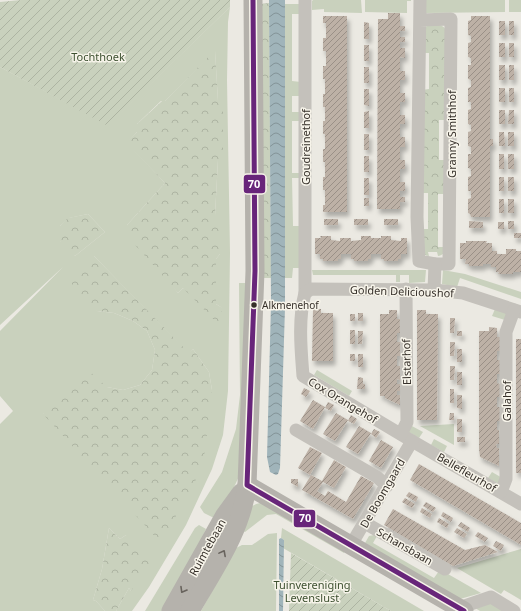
<svg xmlns="http://www.w3.org/2000/svg" width="521" height="611" font-family="'Noto Sans',sans-serif">
  <style>
    .green { fill: #c9d1bd; fill-rule: evenodd }
    .forest { fill: url(#forest-crowns) }
    .garden { fill: url(#garden-furrows) }
    .water { fill: url(#water-waves) }
    .building { fill: url(#building-hatch); filter: url(#shadow) }
    .lines { fill: none; stroke-linecap: round; stroke-linejoin: round }
    .street { stroke: #c4c1bb; stroke-width: 13 }
    .secondary { stroke: #b5b2ac; stroke-width: 19 }
    .bus-1-casing { stroke: #f7f4ea; stroke-width: 8 }
    .bus-1 { stroke: #68257a; stroke-width: 5 }
    .oneway { stroke: #68635d }
    .bus-dot { fill: #352f29; stroke: #f7f4ea; stroke-width: 1.5 }
    .labels { text-anchor: middle; dominant-baseline: central; stroke-width: 3; stroke-linejoin: round; paint-order: stroke }
    .bus-label { font-size: 10px; fill: #352f29; stroke: #f7f4ea; text-anchor: start }
    .park-label { font-size: 11px; fill: #3d5030; stroke: #f7f4ea }
    .street-label { font-size: 11px; fill: #352f29; stroke: #f7f4ea }
    .line-badge { stroke: #f7f4ea; stroke-width: 1.5 }
    .badge-label { font-size: 11px; text-anchor: middle; font-weight: bold; fill: #fff }
  </style>
  <defs>
    <pattern id="forest-crowns" width="20" height="18" patternUnits="userSpaceOnUse"><rect width="20" height="18" fill="#c9d1bd"/><path d="M2 6a3 3 0 1 1 6 0M12 15a3 3 0 1 1 6 0" fill="none" stroke="#adb4a2"/></pattern>
    <pattern id="garden-furrows" width="10" height="10" patternUnits="userSpaceOnUse"><rect width="10" height="10" fill="#c9d1bd"/><path d="M-1 1l2-2M0 10L10 0M9 11l2-2" fill="none" stroke="#adb4a2"/></pattern>
    <pattern id="water-waves" width="16" height="10" patternUnits="userSpaceOnUse"><rect width="16" height="10" fill="#a0b4ba"/><path d="M0 5q4-4 8 0t8 0" fill="none" stroke="#839397"/></pattern>
    <pattern id="building-hatch" width="6" height="6" patternUnits="userSpaceOnUse"><rect width="6" height="6" fill="#bdb1a6"/><path d="M-1 1l2-2M0 6l6-6M5 7l2-2" fill="none" stroke="#9a9087"/></pattern>
    <filter id="shadow"><feDropShadow dx="2.5" dy="4.5" stdDeviation="2" flood-color="#0004"/></filter>
  </defs>
  <rect width="100%" height="100%" fill="#ebe9e2"/>
  <g class="green">
    <path d="M 313,0 L 361,0 L 362,13 L 324,12 L 324,9 L 312,10 L 312,1 Z"/>
    <path d="M 365,0 L 411,0 L 411,1 L 407,1 L 407,13 L 365,12 Z"/>
    <path d="M 422,0 L 505,0 L 505,12 L 426,13 Z"/>
    <rect x="509" y="0" width="12" height="12"/>
    <path d="M 285,4 L 300,4 L 301,14 L 292,14 L 292,81 L 301,82 L 300,96 L 292,96 L 292,112 L 300,112 L 300,121 L 292,121 L 292,173 L 300,173 L 300,178 L 292,178 L 293,226 L 300,226 L 300,268 L 293,268 L 292,278 L 285,278 Z"/>
    <path d="M 230,7 L 228,22 L 227,80 L 230,253 L 228,391 L 223,435 L 212,469 L 186,525 L 149,587 L 132,611 L 116,611 L 129,588 L 131,591 L 126,535 L 120,539 L 109,528 L 102,569 L 93,600 L 96,601 L 105,611 L 0,611 L 0,424 L 13,411 L 0,396 L 0,331 L 63,267 L 0,325 L 0,67 L 108,125 ZM 215,51 L 218,101 L 218,160 L 215,215 L 220,254 L 216,259 L 216,304 L 222,308 L 183,288 L 178,293 L 127,225 L 165,183 L 127,143 L 137,132 L 137,124 L 161,101 L 165,101 ZM 88,214 L 105,232 L 75,256 L 60,241 L 60,226 L 69,218 ZM 94,256 L 189,354 L 193,349 L 209,372 L 212,390 L 43,414 L 107,387 L 123,390 L 140,385 L 152,370 L 155,350 L 147,331 L 133,321 L 114,313 L 97,311 Z"/>
    <path d="M 312,270 L 426,270 L 425,282 L 409,283 L 409,275 L 400,275 L 400,282 L 396,282 L 396,275 L 313,275 Z"/>
    <path d="M 443,270 L 465,274 L 521,292 L 521,299 L 460,278 L 457,287 L 442,284 Z"/>
    <path d="M 239,283 L 246,283 L 240,474 L 226,505 L 218,520 L 204,513 L 200,507 L 222,472 L 236,429 L 240,395 Z"/>
    <path d="M 495,309 L 508,313 L 505,320 L 492,316 Z"/>
    <path d="M 317,370 L 352,391 L 349,396 L 314,375 Z"/>
    <path d="M 454,424 L 454,445 L 420,426 Z"/>
    <path d="M 410,425 L 423,432 L 419,438 L 407,431 Z"/>
    <path d="M 434,439 L 447,446 L 444,452 L 431,445 Z"/>
    <path d="M 492,472 L 504,479 L 501,485 L 488,478 Z"/>
    <path d="M 266,502 L 346,549 L 344,553 L 276,514 L 267,515 L 245,532 L 239,529 C 247,511 245,505 266,502 Z"/>
    <path d="M 199,525 L 206,529 L 167,611 L 145,611 L 195,528 Z"/>
    <path d="M 282,528 L 424,611 L 391,611 L 283,548 L 284,540 L 281,538 Z"/>
    <path d="M 277,533 L 276,611 L 201,611 L 236,548 L 242,545 L 252,545 L 268,534 Z"/>
    <path d="M 374,535 L 377,536 L 373,543 L 434,578 L 439,571 L 441,570 L 481,593 L 460,599 L 365,543 L 369,536 Z"/>
    <path d="M 521,549 L 521,600 L 504,590 L 501,594 L 457,568 Z"/>
    <path d="M 488,602 L 504,611 L 480,611 L 472,606 Z"/>
  </g>
  <g class="forest">
    <path d="M 269,3 L 271,278 L 260,278 L 261,4 Z"/>
    <path d="M 429,25 C 436,25 442,23 446,30 L 446,120 L 439,120 L 439,160 L 446,160 L 445,194 L 438,194 L 438,247 L 446,247 C 445,253 443,255 438,256 L 437,252 L 428,252 L 429,256 L 425,255 L 421,229 L 428,229 L 428,193 L 421,193 L 422,90 L 429,89 L 429,53 L 422,53 L 425,27 Z"/>
    <path d="M 215,50 L 218,101 L 223,105 L 223,157 L 218,160 L 215,215 L 220,217 L 220,254 L 216,259 L 216,304 L 222,308 L 221,327 L 183,288 L 178,293 L 128,237 L 127,225 L 165,183 L 126,143 L 137,132 L 137,124 L 162,101 L 165,101 Z"/>
    <path d="M 88,214 L 105,232 L 75,256 L 63,249 L 60,241 L 60,226 L 68,218 Z"/>
    <path d="M 94,256 L 189,353 L 193,349 L 209,372 L 212,390 L 205,452 L 195,482 L 161,543 L 43,414 L 88,370 L 107,387 L 123,390 L 140,385 L 152,370 L 155,350 L 147,331 L 133,321 L 114,313 L 97,311 L 70,282 Z"/>
    <path d="M 109,528 L 120,539 L 126,535 L 152,562 L 131,591 L 129,588 L 116,611 L 105,611 L 96,601 L 93,600 L 102,569 Z"/>
  </g>
  <g class="garden">
    <path d="M 21,0 L 230,0 L 230,7 L 108,126 L 0,67 L 0,2 Z"/>
    <path d="M 291,553 L 391,611 L 289,611 Z"/>
  </g>
  <g class="water">
    <path d="M 269,0 L 285,0 L 285,308 L 280,468 L 278,474 L 276,475 L 270,472 L 267,457 L 271,304 Z"/>
    <path d="M 281,538 L 284,540 L 283,611 L 279,611 L 279,539 Z"/>
  </g>
  <g class="building">
    <path d="M 388,13 L 400,13 L 400,26 L 405,26 L 405,31 L 400,31 L 400,37 L 405,37 L 405,42 L 400,42 L 400,48 L 405,48 L 405,58 L 400,57 L 400,71 L 405,71 L 405,80 L 400,80 L 400,93 L 405,93 L 405,102 L 400,102 L 400,115 L 405,115 L 405,124 L 400,124 L 400,137 L 405,137 L 405,147 L 400,147 L 400,160 L 405,160 L 405,169 L 400,169 L 400,182 L 405,182 L 405,191 L 400,191 L 400,197 L 405,197 L 405,202 L 400,202 L 400,209 L 377,209 L 378,19 L 388,19 Z"/>
    <path d="M 323,16 L 347,16 L 347,212 L 323,212 L 323,205 L 325,205 L 325,190 L 323,190 L 323,177 L 325,177 L 325,162 L 323,162 L 323,149 L 325,149 L 325,134 L 323,134 L 323,121 L 325,121 L 325,107 L 323,107 L 323,94 L 325,94 L 325,79 L 323,79 L 323,66 L 326,66 L 326,51 L 323,51 L 323,38 L 326,38 L 326,23 L 323,23 Z"/>
    <path d="M 471,16 L 490,16 L 490,139 L 493,139 L 493,146 L 490,146 L 490,217 L 471,217 L 470,214 L 468,213 L 468,199 L 471,198 L 471,191 L 468,191 L 468,177 L 471,176 L 471,169 L 468,168 L 468,154 L 471,154 L 471,147 L 468,146 L 468,132 L 471,131 L 471,125 L 468,124 L 468,110 L 471,109 L 471,102 L 468,102 L 468,88 L 471,87 L 471,80 L 468,79 L 468,65 L 471,65 L 471,58 L 468,57 L 468,43 L 471,42 L 471,36 L 468,35 L 468,21 L 471,20 Z"/>
    <rect x="499" y="21" width="6" height="14"/>
    <rect x="509" y="21" width="5" height="14"/>
    <path d="M 364,22 L 369,23 L 369,39 L 364,39 Z"/>
    <rect x="499" y="43" width="6" height="14"/>
    <rect x="509" y="43" width="5" height="14"/>
    <rect x="364" y="45" width="5" height="16"/>
    <rect x="499" y="65" width="6" height="15"/>
    <rect x="509" y="65" width="5" height="15"/>
    <rect x="364" y="67" width="5" height="16"/>
    <rect x="499" y="88" width="6" height="14"/>
    <rect x="509" y="88" width="5" height="14"/>
    <path d="M 364,89 L 369,89 L 369,106 L 364,105 Z"/>
    <rect x="499" y="110" width="6" height="14"/>
    <path d="M 509,110 L 514,110 L 514,124 L 508,124 Z"/>
    <path d="M 369,111 L 369,128 L 364,128 L 364,112 Z"/>
    <path d="M 499,132 L 504,132 L 505,146 L 499,146 Z"/>
    <rect x="508" y="132" width="6" height="14"/>
    <rect x="364" y="134" width="5" height="16"/>
    <rect x="499" y="154" width="5" height="15"/>
    <rect x="508" y="154" width="6" height="15"/>
    <rect x="364" y="156" width="5" height="16"/>
    <rect x="499" y="177" width="5" height="14"/>
    <rect x="508" y="177" width="6" height="14"/>
    <rect x="364" y="178" width="5" height="17"/>
    <rect x="364" y="198" width="5" height="8"/>
    <rect x="499" y="199" width="5" height="14"/>
    <rect x="508" y="199" width="6" height="14"/>
    <rect x="324" y="219" width="14" height="6"/>
    <rect x="354" y="219" width="14" height="6"/>
    <rect x="384" y="219" width="14" height="6"/>
    <path d="M 469,221 L 483,222 L 483,228 L 469,228 Z"/>
    <rect x="508" y="221" width="6" height="8"/>
    <rect x="498" y="222" width="6" height="7"/>
    <rect x="514" y="233" width="7" height="5"/>
    <path d="M 320,236 L 331,236 L 331,240 L 340,241 L 340,238 L 351,238 L 351,241 L 361,240 L 361,236 L 371,236 L 371,238 L 381,238 L 381,236 L 391,236 L 391,240 L 401,241 L 401,238 L 407,238 L 407,254 L 401,254 L 401,259 L 398,259 L 398,261 L 384,261 L 384,259 L 381,259 L 381,254 L 371,254 L 371,259 L 368,259 L 368,261 L 354,261 L 354,259 L 351,259 L 351,254 L 341,254 L 341,259 L 338,259 L 338,261 L 323,261 L 323,259 L 320,259 L 320,254 L 315,254 L 315,238 L 321,238 Z"/>
    <path d="M 466,241 L 487,241 L 486,243 L 492,243 L 492,251 L 497,251 L 497,254 L 506,254 L 506,249 L 516,249 L 516,251 L 521,251 L 521,272 L 513,272 L 513,274 L 498,274 L 499,272 L 496,272 L 496,267 L 491,267 L 491,264 L 483,264 L 483,266 L 469,266 L 469,264 L 465,264 L 466,259 L 460,259 L 460,243 L 466,243 Z"/>
    <path d="M 313,309 L 321,309 L 321,313 L 333,313 L 333,361 L 312,361 Z"/>
    <path d="M 389,310 L 397,310 L 397,319 L 400,319 L 400,333 L 397,333 L 397,342 L 400,342 L 400,356 L 397,356 L 397,366 L 400,366 L 400,380 L 397,379 L 397,384 L 400,384 L 400,391 L 397,391 L 397,395 L 400,395 L 400,405 L 385,398 L 385,396 L 380,396 L 380,314 L 389,314 Z"/>
    <path d="M 417,310 L 426,310 L 426,314 L 438,314 L 437,420 L 417,420 Z"/>
    <rect x="358" y="313" width="5" height="8"/>
    <rect x="350" y="314" width="5" height="7"/>
    <path d="M 450,318 L 455,318 L 454,333 L 450,333 Z"/>
    <path d="M 489,327 L 497,328 L 497,337 L 500,337 L 500,351 L 497,351 L 497,360 L 500,360 L 500,374 L 497,374 L 497,383 L 500,384 L 500,397 L 497,397 L 497,407 L 500,407 L 500,421 L 497,421 L 497,430 L 499,430 L 499,444 L 496,444 L 497,448 L 499,448 L 499,466 L 480,457 L 479,449 L 479,331 L 489,331 Z"/>
    <rect x="350" y="330" width="5" height="14"/>
    <path d="M 358,331 L 363,331 L 362,344 L 358,344 Z"/>
    <rect x="457" y="331" width="5" height="5"/>
    <rect x="516" y="339" width="5" height="134"/>
    <path d="M 450,342 L 455,342 L 454,356 L 450,356 Z"/>
    <rect x="457" y="349" width="5" height="13"/>
    <rect x="350" y="354" width="5" height="7"/>
    <rect x="358" y="354" width="5" height="13"/>
    <path d="M 450,366 L 455,366 L 454,380 L 450,380 Z"/>
    <rect x="457" y="372" width="5" height="13"/>
    <path d="M 358,377 L 363,378 L 363,384 L 365,384 L 365,389 L 357,389 Z"/>
    <path d="M 304,388 L 310,391 L 306,397 L 301,394 Z"/>
    <rect x="450" y="389" width="4" height="14"/>
    <path d="M 457,395 L 462,395 L 462,409 L 457,408 Z"/>
    <path d="M 313,400 L 325,407 L 313,429 L 300,421 Z"/>
    <path d="M 328,402 L 334,405 L 331,411 L 325,408 Z"/>
    <path d="M 336,413 L 348,420 L 335,441 L 323,434 Z"/>
    <path d="M 450,413 L 454,413 L 454,420 L 449,420 Z"/>
    <path d="M 351,415 L 357,419 L 354,424 L 348,421 Z"/>
    <rect x="457" y="419" width="5" height="13"/>
    <path d="M 359,426 L 371,433 L 358,454 L 346,447 Z"/>
    <path d="M 374,429 L 380,432 L 376,438 L 371,434 Z"/>
    <rect x="457" y="437" width="8" height="5"/>
    <path d="M 381,440 L 393,447 L 381,468 L 369,461 Z"/>
    <path d="M 310,447 L 322,453 L 310,475 L 298,468 Z"/>
    <path d="M 334,460 L 346,467 L 334,488 L 323,482 L 317,491 L 325,496 L 328,491 L 346,502 L 361,476 L 374,483 L 353,519 L 302,490 L 311,475 L 322,481 Z"/>
    <path d="M 419,464 L 521,523 L 521,545 L 410,480 Z"/>
    <path d="M 291,479 L 298,479 L 298,487 L 291,483 Z"/>
    <path d="M 409,492 L 418,497 L 416,502 L 406,496 Z"/>
    <path d="M 405,498 L 415,504 L 412,508 L 402,502 Z"/>
    <path d="M 426,502 L 436,508 L 433,512 L 423,506 Z"/>
    <path d="M 422,508 L 432,514 L 430,518 L 420,512 Z"/>
    <path d="M 393,509 L 465,550 L 485,545 L 498,552 L 453,566 L 384,525 Z"/>
    <path d="M 443,512 L 453,518 L 451,522 L 441,516 Z"/>
    <path d="M 439,518 L 449,524 L 447,528 L 437,522 Z"/>
    <path d="M 461,522 L 470,528 L 468,532 L 458,526 Z"/>
    <path d="M 457,528 L 467,534 L 464,538 L 454,532 Z"/>
    <path d="M 478,532 L 488,538 L 485,542 L 475,536 Z"/>
    <path d="M 496,541 L 504,545 L 501,551 L 493,546 Z"/>
  </g>
  <g class="lines">
    <g class="street">
      <path d="M 305,0 L 305,293 C 298,319 301,350 303,376 L 412,441 L 521,504"/>
      <path d="M 420,20 L 451,19 L 449,264 L 435,264 L 419,261 L 417,217 L 420,0"/>
      <path d="M 434,290 L 435,264"/>
      <path d="M 305,293 L 311,289 L 434,290 L 463,293 L 521,312"/>
      <path d="M 296,430 L 377,477 L 387,486"/>
      <path d="M 401,434 L 407,422 L 406,289"/>
      <path d="M 501,492 L 506,479 L 506,332 L 514,310"/>
      <path d="M 365,523 L 445,569"/>
      <path d="M 351,545 L 412,441"/>
      <path d="M 459,608 L 491,597 L 514,611"/>
    </g>
    <g class="secondary">
      <path d="M 247,485 L 464,611"/>
      <path d="M 171,611 L 225,515 L 241,493"/>
      <path d="M 190,611 C 212,572 242,531 247,485 L 255,271 L 253,0"/>
    </g>
    <g class="bus-1-casing">
      <path id="bus-1" d="M 253,0 L 255,271 L 247,485 L 464,611"/>
    </g>
    <use href="#bus-1" class="bus-1"/>
  </g>
  <defs><path id="oneway-chevron" d="M-2-3.5L2.5 0L-2 3.5" fill="none" stroke-width="1.6" stroke-linecap="round" stroke-linejoin="round"/></defs>
  <g class="oneway">
    <use href="#oneway-chevron" transform="translate(223 553) rotate(-62)"/>
    <use href="#oneway-chevron" transform="translate(183 590) rotate(120)"/>
  </g>
  <circle class="bus-dot" cx="254" cy="305" r="3.5"/>
  <g class="labels">
    <g class="bus-label">
      <text x="262" y="305">Alkmenehof</text>
    </g>
    <g class="park-label">
      <text x="98" y="56">Tochthoek</text>
      <text x="312" y="584">Tuinvereniging<tspan x="312" dy="13">Levenslust</tspan></text>
    </g>
    <g class="street-label">
      <text transform="translate(451 134) rotate(-90)">Granny Smithhof</text>
      <text transform="translate(305 147) rotate(-90)">Goudreinethof</text>
      <text transform="translate(402 291) rotate(2)">Golden Delicioushof</text>
      <text transform="translate(406 362) rotate(-91)">Elstarhof</text>
      <text transform="translate(343 400) rotate(31)">Cox Orangehof</text>
      <text transform="translate(506 401) rotate(-90)">Galahof</text>
      <text transform="translate(467 472) rotate(30)">Bellefleurhof</text>
      <text transform="translate(382 493) rotate(-60)">De Boomgaard</text>
      <text transform="translate(405 546) rotate(30)">Schansbaan</text>
      <text transform="translate(207 547) rotate(-61)">Ruimtebaan</text>
    </g>
  </g>
  <g class="line-badge">
    <rect x="243" y="174" width="23" height="20" rx="4" fill="#68257a"/>
    <rect x="293" y="509" width="23" height="19" rx="4" fill="#68257a"/>
  </g>
  <g class="badge-label">
    <text x="254" y="188">70</text>
    <text x="305" y="522">70</text>
  </g>
</svg>
